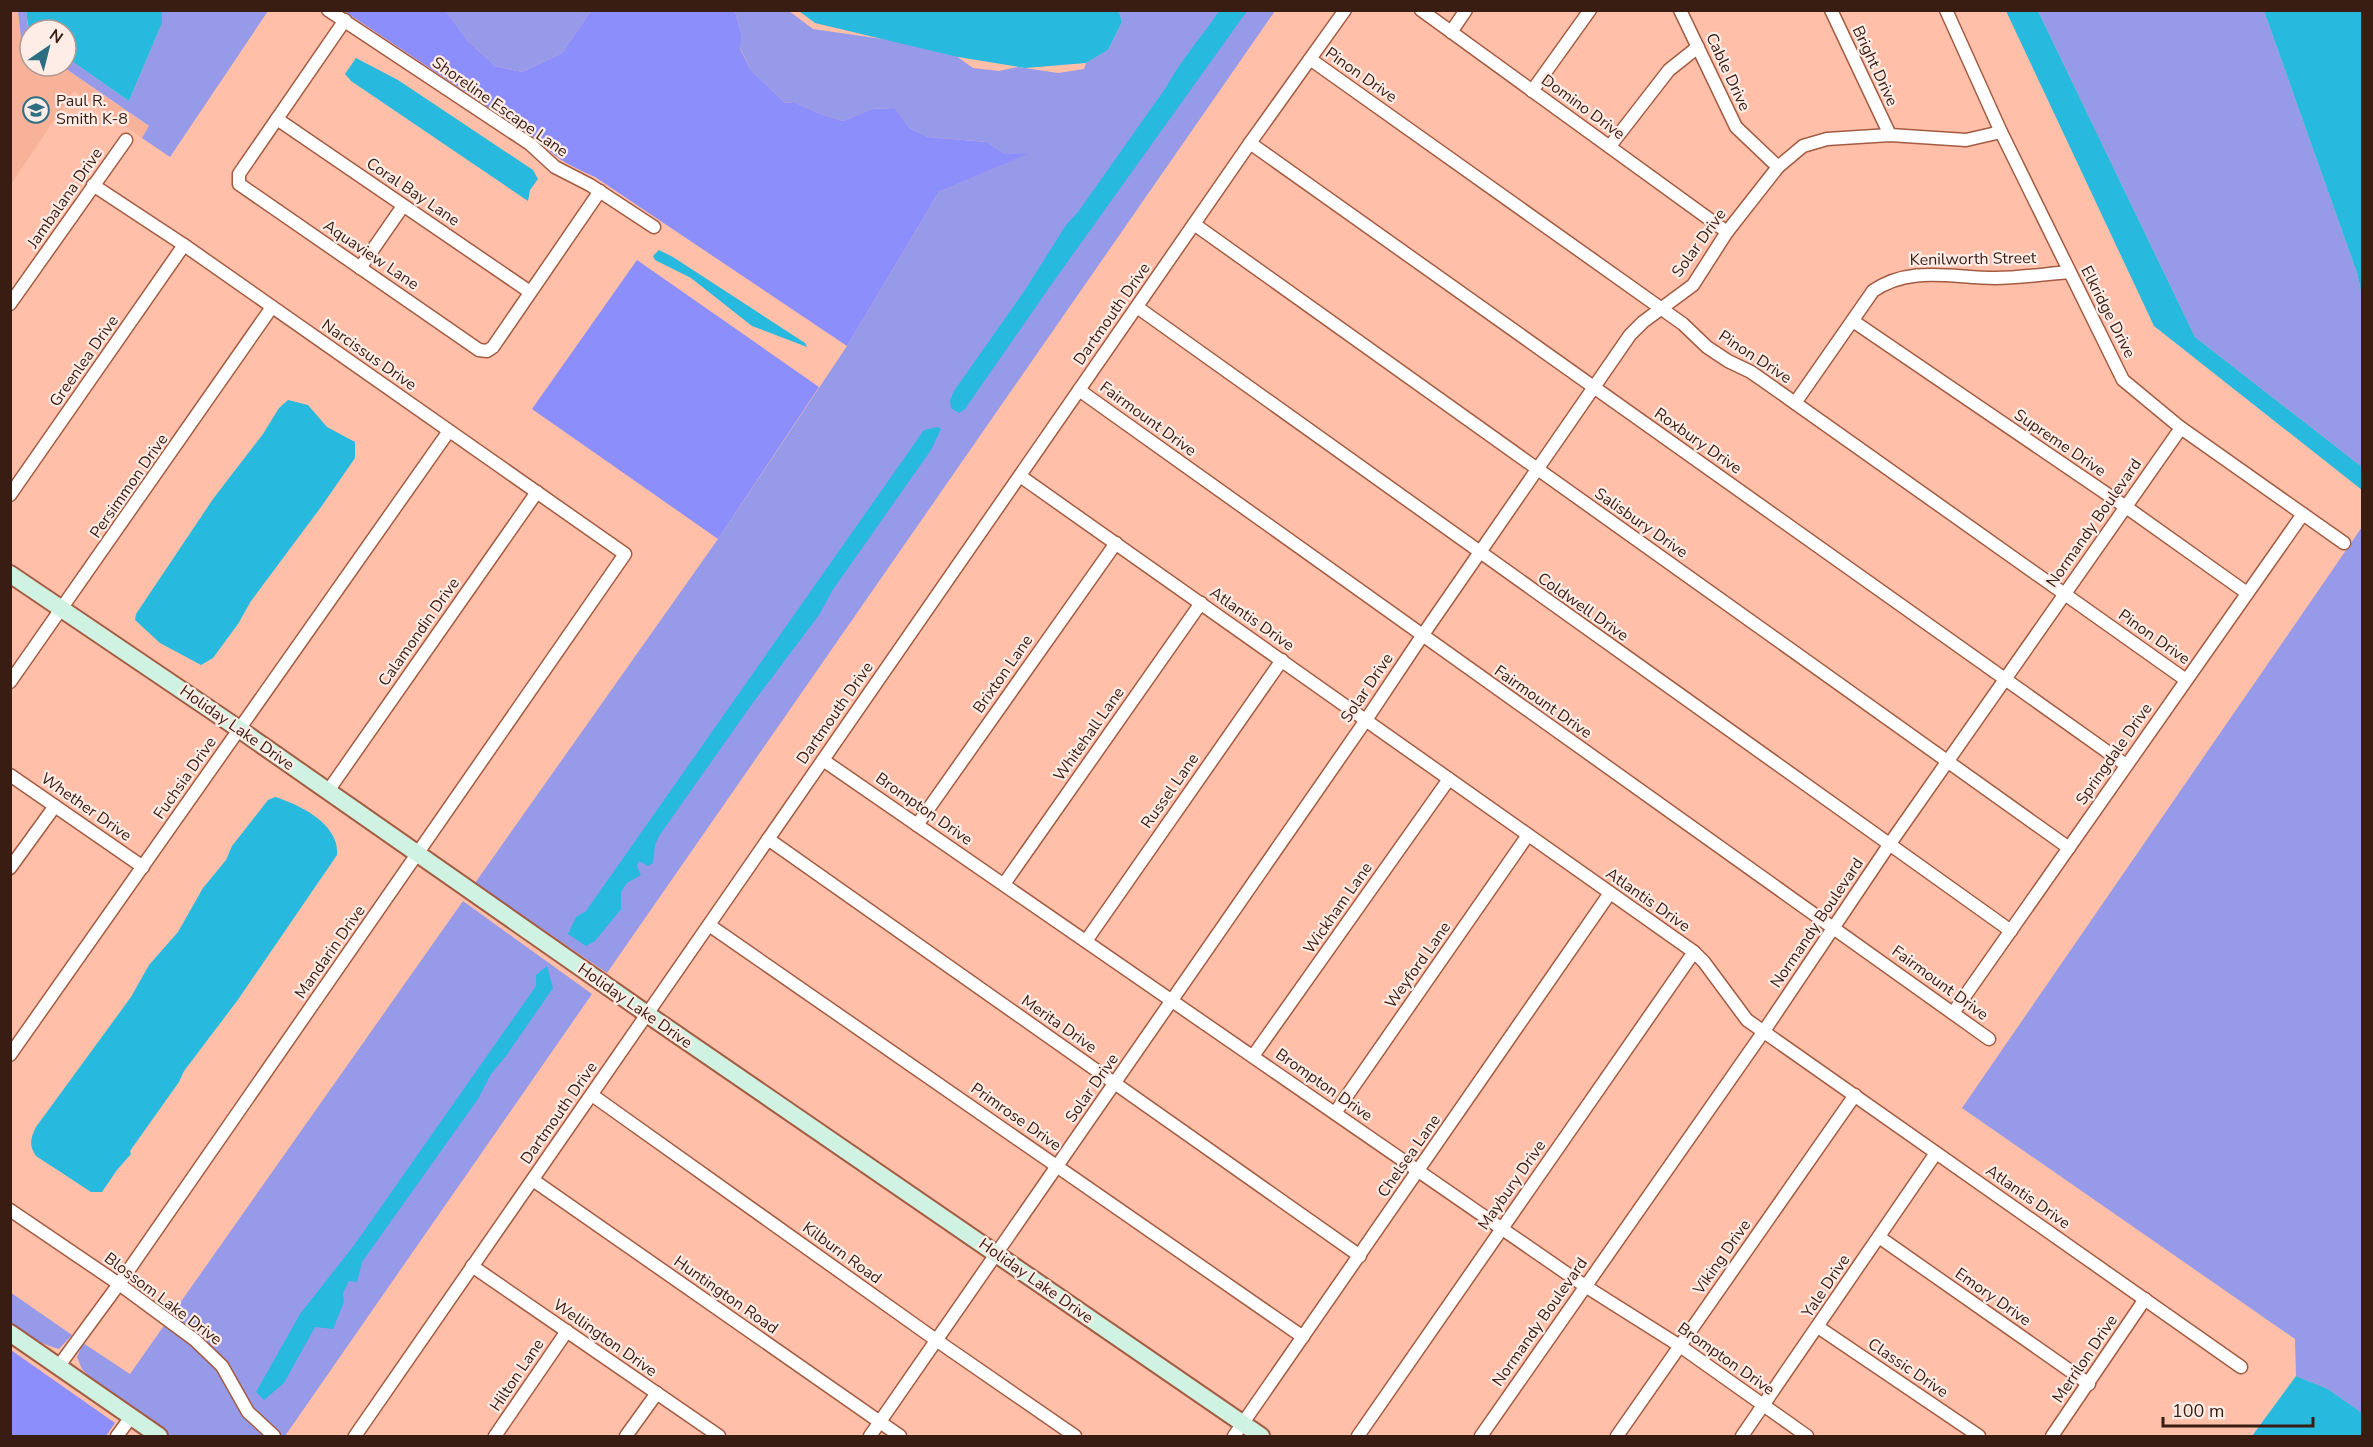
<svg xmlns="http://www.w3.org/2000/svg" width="2373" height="1447" font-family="'Nunito Sans',sans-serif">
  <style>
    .built { fill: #f7b299 }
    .green { fill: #969ae9 }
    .forest { fill: #8c8efb }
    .water { fill: #28b9df }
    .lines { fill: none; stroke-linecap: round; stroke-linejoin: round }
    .street-casing { stroke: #a35c42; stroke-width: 15 }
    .secondary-casing { stroke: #a35c42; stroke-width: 20 }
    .street { stroke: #fff; stroke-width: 12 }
    .secondary { stroke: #d0f2e2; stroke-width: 16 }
    .labels { text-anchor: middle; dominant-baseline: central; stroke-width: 4.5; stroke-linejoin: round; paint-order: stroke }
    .street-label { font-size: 16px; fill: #3a1d12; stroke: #feede7 }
    .poi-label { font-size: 16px; fill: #3a1d12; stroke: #feede7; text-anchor: start }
  </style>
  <rect width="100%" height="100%" fill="#ffbfa8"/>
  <path class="built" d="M 18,10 L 21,38 L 30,44 L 30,66 L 62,66 L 149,127 L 142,138 L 74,91 L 11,184 L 10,11 Z"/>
  <g class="green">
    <path d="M 18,11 L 26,11 L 30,44 L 21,38 Z"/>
    <path d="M 162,11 L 268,11 L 170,157 L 142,138 L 149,126 L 62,66 L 66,66 L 66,57 L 129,101 L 162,23 Z"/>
    <path d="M 446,11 L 595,11 L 590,12 L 562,53 L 522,72 L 495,66 L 467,40 Z"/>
    <path d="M 717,11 L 789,11 L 813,29 L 945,48 L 973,68 L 999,71 L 1018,67 L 1058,73 L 1084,69 L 1086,63 L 1108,50 L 1122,22 L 1119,11 L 1275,11 L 607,973 L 475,883 L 718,539 L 847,346 L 939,192 L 1025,155 L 1005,154 L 987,142 L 928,137 L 910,128 L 895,108 L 872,109 L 843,121 L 818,113 L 794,102 L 785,103 L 751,70 L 740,48 L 742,36 L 735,11 Z"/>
    <path d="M 2038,11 L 2264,11 L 2357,273 L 2362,295 L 2362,467 L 2195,337 Z"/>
    <path d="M 2362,527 L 2362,1413 L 2328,1389 L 2296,1376 L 2295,1339 L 1962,1108 Z"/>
    <path d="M 463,901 L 592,994 L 285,1436 L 171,1436 L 97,1384 L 82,1369 L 77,1357 L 83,1343 L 130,1374 Z"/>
    <path d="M 10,1292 L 72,1335 L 59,1349 C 42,1344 25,1336 11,1326 Z"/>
  </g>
  <g class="forest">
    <path d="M 344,11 L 446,11 L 467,40 L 495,66 L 522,72 L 562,53 L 590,12 L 595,11 L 735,11 L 742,36 L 740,49 L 751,70 L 785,103 L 794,102 L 818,113 L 843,121 L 872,109 L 895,108 L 910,128 L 928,137 L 987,142 L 1005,154 L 1028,154 L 939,192 L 847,346 L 595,177 C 568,165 557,159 535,138 Z"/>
    <path d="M 637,260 L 819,387 L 718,539 L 532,409 Z"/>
    <path d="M 11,1350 L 115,1423 L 106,1436 L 11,1436 Z"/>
  </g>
  <g class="water">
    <path d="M 26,11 L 162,11 L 162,23 L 129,101 L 66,57 L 66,30 L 29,31 Z"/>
    <path d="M 1119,11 L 1122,22 L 1108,50 L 1086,63 L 1025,68 L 958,57 L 815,23 L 799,11 Z"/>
    <path d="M 1219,11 L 1247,11 L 1051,285 L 965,409 L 959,413 L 951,408 L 950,401 L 954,391 L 1025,290 L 1066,225 L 1078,212 L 1167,86 C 1181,59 1203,36 1219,11 Z"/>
    <path d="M 2006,11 L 2038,11 L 2195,337 L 2362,467 L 2362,490 L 2154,326 Z"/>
    <path d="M 2264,11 L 2362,11 L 2362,295 L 2357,273 Z"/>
    <path d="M 356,58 L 398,80 L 533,170 L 538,179 L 530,190 L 528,201 L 351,81 L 345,74 Z"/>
    <path d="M 659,250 L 673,257 L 805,343 L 807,347 L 752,326 L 691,278 L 655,260 L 653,256 Z"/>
    <path d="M 288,400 L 308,405 L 327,427 L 355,442 L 355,458 L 321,507 L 251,601 L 238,624 L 213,658 L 201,665 L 160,643 L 135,620 L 136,614 L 213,499 L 263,434 L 279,408 Z"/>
    <path d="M 938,427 L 941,429 L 931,450 L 832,591 L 819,615 L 752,704 L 659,836 L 655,845 L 653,863 L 648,866 L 639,861 L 637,867 L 641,875 L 627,883 L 621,892 L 621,909 L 595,941 L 586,946 L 568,934 L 576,917 L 586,911 L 924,430 Z"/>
    <path d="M 275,797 C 301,805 340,825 337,855 L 237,1001 L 184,1071 L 179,1082 L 130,1151 L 131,1154 L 117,1170 L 102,1192 L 91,1192 L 36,1156 C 29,1145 30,1139 36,1127 L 131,997 L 149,965 L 178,932 L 203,888 L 226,860 L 232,846 L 243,832 L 268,800 Z"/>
    <path d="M 547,966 L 553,988 L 506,1056 L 491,1074 L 478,1099 L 362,1262 L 357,1282 L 349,1281 L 343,1293 L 344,1302 L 333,1329 L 315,1327 L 284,1383 L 264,1400 L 256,1392 L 300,1314 L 355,1244 L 536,986 L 536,975 Z"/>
    <path d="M 2296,1376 L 2328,1389 L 2362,1413 L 2362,1436 L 2252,1436 Z"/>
  </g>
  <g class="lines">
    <g class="street-casing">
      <g id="street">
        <path d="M 328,10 L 530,144 L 555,167 L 590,185 L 654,227"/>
        <path d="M 1421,10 L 1727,232"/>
        <path d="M 1680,10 L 1736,127 L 1778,167"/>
        <path d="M 1831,10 L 1890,135"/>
        <path d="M 1946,10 L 2001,132 L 2123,380 L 2181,428 L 2344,543"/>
        <path d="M 345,20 L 239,174 L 239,184 L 479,350 L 487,351 L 493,347 L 600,191"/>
        <path d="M 1451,32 L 1466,10"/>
        <path d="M 1310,59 L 1683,324 L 1707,347 L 1728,361 L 1751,372 L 1795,403 L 2186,680"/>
        <path d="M 1532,91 L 1590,10"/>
        <path d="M 277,119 L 530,292"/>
        <path d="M 1250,143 L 2126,765"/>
        <path d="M 1610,146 L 1669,70 L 1698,47"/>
        <path d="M 1194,224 L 2069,848"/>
        <path d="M 360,268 L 403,206"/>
        <path d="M 10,304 L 126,140"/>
        <path d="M 1137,307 L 2011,931"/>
        <path d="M 1853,321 L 2126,507 L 2247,593"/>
        <path d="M 1079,390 L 1989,1039"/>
        <path d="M 1795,403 L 1873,291 C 1910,265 1953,278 1995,278 C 2019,278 2045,274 2069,272"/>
        <path d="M 1020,476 L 1694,952 L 1704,962 L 1747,1020 L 2241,1367"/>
        <path d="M 10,495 L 184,245"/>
        <path d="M 10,682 L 272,307"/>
        <path d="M 823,760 L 1585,1286 L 1680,1346 L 1807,1436"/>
        <path d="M 10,775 L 143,867"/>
        <path d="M 328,791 L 537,492"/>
        <path d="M 917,825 L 1116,543"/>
        <path d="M 768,839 L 1360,1256"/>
        <path d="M 10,868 L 55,806"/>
        <path d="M 1004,884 L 1201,603"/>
        <path d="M 709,925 L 1303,1337"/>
        <path d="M 1086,941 L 1282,660"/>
        <path d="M 1953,1013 L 2303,514"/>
        <path d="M 10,1055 L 449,431"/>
        <path d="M 1253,1056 L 1449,779"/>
        <path d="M 592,1095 L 936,1340 L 1075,1436"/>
        <path d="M 1335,1113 L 1528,835"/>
        <path d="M 533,1180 L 900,1436"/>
        <path d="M 10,1210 L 119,1284 L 195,1340 L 222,1366 L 248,1412 L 274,1436"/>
        <path d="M 1879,1237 L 2089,1384"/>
        <path d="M 472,1266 L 719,1436"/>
        <path d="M 1818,1327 L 1979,1436"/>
        <path d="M 58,1367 L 119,1284 L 625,554 L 184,245 L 93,185"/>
        <path d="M 117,1436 L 131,1417"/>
        <path d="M 355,1436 L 1250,143 L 1345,10"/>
        <path d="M 495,1436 L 567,1331"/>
        <path d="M 626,1436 L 657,1393"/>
        <path d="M 870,1436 L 1366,720 L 1422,636 L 1630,335 L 1643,322 L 1693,285 L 1727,232 L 1778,167 L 1803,146 L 1827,139 L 1890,135 L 1966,140 L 2001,132"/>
        <path d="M 1234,1436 L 1610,893"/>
        <path d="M 1358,1436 L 1694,952"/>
        <path d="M 1481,1436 L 1764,1031 L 1889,845 L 2181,428"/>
        <path d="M 1617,1436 L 1855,1095"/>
        <path d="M 1742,1436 L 1936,1153"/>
        <path d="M 2052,1436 L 2145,1299"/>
      </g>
    </g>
    <g class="secondary-casing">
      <g id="secondary">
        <path d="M 10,574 L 239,729 L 647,1014 L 1261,1436"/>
        <path d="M 10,1333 L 159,1436"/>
      </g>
    </g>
    <use href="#street" class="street"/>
    <use href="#secondary" class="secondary"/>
  </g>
  <defs>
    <g id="school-ring" transform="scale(1.35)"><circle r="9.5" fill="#feede7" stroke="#2d6e81" stroke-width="1.5"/><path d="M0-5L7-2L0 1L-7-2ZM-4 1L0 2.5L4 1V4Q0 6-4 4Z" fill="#2d6e81"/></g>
  </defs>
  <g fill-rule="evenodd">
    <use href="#school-ring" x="36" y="110"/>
  </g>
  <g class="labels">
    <g class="street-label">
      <text transform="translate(1875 66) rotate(65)">Bright Drive</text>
      <text transform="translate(1728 72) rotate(65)">Cable Drive</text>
      <text transform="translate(1361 75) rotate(35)">Pinon Drive</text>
      <text transform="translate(500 107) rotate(35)">Shoreline Escape Lane</text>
      <text transform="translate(1583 107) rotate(36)">Domino Drive</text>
      <text transform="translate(413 192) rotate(34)">Coral Bay Lane</text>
      <text transform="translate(65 198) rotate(-55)">Jambalana Drive</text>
      <text transform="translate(1699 243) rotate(-54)">Solar Drive</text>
      <text transform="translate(371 255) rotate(34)">Aquaview Lane</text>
      <text transform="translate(1973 259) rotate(-1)">Kenilworth Street</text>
      <text transform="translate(2108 312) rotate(63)">Elkridge Drive</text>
      <text transform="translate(1112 314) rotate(-55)">Dartmouth Drive</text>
      <text transform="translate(369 355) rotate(35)">Narcissus Drive</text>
      <text transform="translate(1755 357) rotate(33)">Pinon Drive</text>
      <text transform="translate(84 361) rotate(-55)">Greenlea Drive</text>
      <text transform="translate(1148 419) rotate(36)">Fairmount Drive</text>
      <text transform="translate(1698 441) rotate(35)">Roxbury Drive</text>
      <text transform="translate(2060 443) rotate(34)">Supreme Drive</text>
      <text transform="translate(129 486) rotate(-55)">Persimmon Drive</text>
      <text transform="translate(1641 523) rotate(35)">Salisbury Drive</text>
      <text transform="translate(2094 523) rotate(-55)">Normandy Boulevard</text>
      <text transform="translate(1583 607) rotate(35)">Coldwell Drive</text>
      <text transform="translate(1252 619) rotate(35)">Atlantis Drive</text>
      <text transform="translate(419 632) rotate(-55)">Calamondin Drive</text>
      <text transform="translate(2154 637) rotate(35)">Pinon Drive</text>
      <text transform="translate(1003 674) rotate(-55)">Brixton Lane</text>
      <text transform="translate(1367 688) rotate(-56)">Solar Drive</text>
      <text transform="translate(1543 702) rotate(35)">Fairmount Drive</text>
      <text transform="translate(835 713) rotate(-55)">Dartmouth Drive</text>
      <text transform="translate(237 728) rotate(35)">Holiday Lake Drive</text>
      <text transform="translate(1089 734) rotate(-55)">Whitehall Lane</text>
      <text transform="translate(2114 754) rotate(-55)">Springdale Drive</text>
      <text transform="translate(185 778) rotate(-55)">Fuchsia Drive</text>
      <text transform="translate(1170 791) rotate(-55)">Russel Lane</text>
      <text transform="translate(86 807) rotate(35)">Whether Drive</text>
      <text transform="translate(924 809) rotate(35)">Brompton Drive</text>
      <text transform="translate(1648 900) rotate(35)">Atlantis Drive</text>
      <text transform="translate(1338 908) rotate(-55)">Wickham Lane</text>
      <text transform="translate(1817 923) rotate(-56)">Normandy Boulevard</text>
      <text transform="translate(330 952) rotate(-55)">Mandarin Drive</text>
      <text transform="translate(1418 965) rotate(-55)">Weyford Lane</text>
      <text transform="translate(1940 983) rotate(36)">Fairmount Drive</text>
      <text transform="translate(635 1006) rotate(35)">Holiday Lake Drive</text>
      <text transform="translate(1059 1024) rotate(35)">Merita Drive</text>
      <text transform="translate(1324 1085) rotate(35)">Brompton Drive</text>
      <text transform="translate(1092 1088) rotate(-55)">Solar Drive</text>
      <text transform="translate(559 1113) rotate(-55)">Dartmouth Drive</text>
      <text transform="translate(1016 1117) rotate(35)">Primrose Drive</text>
      <text transform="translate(1409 1156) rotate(-55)">Chelsea Lane</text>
      <text transform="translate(1512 1185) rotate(-55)">Maybury Drive</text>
      <text transform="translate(2028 1197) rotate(35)">Atlantis Drive</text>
      <text transform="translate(842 1253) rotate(36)">Kilburn Road</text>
      <text transform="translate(1722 1257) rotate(-55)">Viking Drive</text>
      <text transform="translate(1036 1281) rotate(35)">Holiday Lake Drive</text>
      <text transform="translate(1826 1286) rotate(-56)">Yale Drive</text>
      <text transform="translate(726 1295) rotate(35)">Huntington Road</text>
      <text transform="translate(1993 1297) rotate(35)">Emory Drive</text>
      <text transform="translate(163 1299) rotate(37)">Blossom Lake Drive</text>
      <text transform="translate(1540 1322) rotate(-55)">Normandy Boulevard</text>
      <text transform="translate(605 1338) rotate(35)">Wellington Drive</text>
      <text transform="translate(1726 1359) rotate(35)">Brompton Drive</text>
      <text transform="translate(2085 1359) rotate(-56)">Merrilon Drive</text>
      <text transform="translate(1908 1368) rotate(34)">Classic Drive</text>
      <text transform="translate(517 1375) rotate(-56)">Hilton Lane</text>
    </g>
    <g class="poi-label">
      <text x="56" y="101">Paul R.<tspan x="56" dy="18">Smith K-8</tspan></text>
    </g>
  </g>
  <rect width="2373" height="1447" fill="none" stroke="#3a1d12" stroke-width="24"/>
  <g transform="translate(48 48) rotate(35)"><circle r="28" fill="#feede7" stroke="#b09a92" stroke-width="1.5"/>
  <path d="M0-4.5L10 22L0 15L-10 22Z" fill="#2d6e81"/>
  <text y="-9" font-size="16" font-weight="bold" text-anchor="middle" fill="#3a1d12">N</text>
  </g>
  <path d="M2163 1417v9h150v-9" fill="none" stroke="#3a1d12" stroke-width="3"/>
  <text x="2172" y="1417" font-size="18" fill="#3a1d12" stroke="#feede7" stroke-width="4.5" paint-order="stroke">100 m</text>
</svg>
